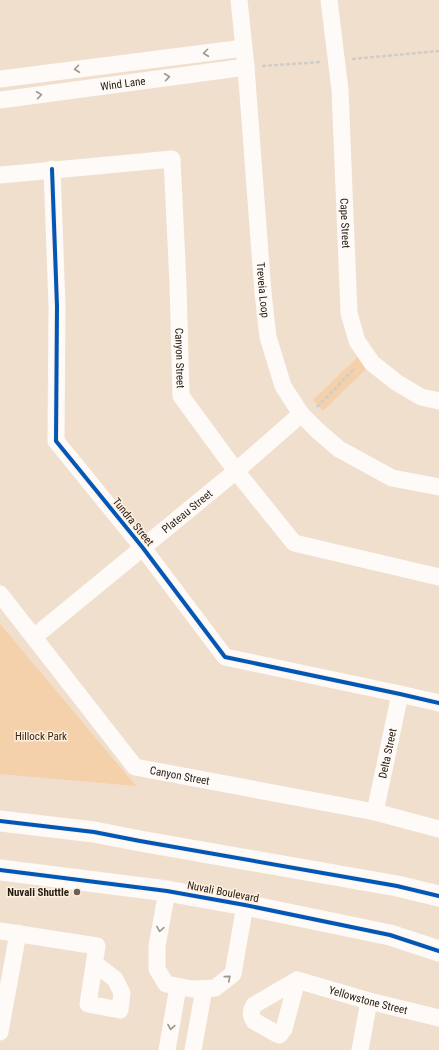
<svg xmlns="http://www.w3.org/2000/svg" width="439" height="1050" font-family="'Roboto Condensed',sans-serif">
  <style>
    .green { fill: #f4d0ab }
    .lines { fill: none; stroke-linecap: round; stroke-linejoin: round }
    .path { stroke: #d1ccc8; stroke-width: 2.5; stroke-dasharray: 4 2; stroke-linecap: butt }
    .minor { stroke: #fdfaf8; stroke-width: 17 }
    .tertiary { stroke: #fdfaf8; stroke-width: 21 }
    .cycleway-casing { stroke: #fdf0e3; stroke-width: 6 }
    .cycleway { stroke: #0057b8; stroke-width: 4 }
    .oneway { stroke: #9c968f }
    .poi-dot { fill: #6d6052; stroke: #fdf0e3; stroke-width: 1.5 }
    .labels { text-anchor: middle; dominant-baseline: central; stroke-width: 3; stroke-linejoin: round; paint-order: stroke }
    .street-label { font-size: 11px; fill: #261b0f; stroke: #fdf0e3 }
    .park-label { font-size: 11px; fill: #3c250a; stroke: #fdf0e3 }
    .poi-label { font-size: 11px; font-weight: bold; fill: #261b0f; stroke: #fdf0e3; text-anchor: end }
  </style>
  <rect width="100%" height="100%" fill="#f0dfcd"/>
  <g class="green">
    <path d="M 360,355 L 368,367 L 323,411 L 313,400 Z"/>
    <path d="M 0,624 L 136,786 L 0,774 Z"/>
  </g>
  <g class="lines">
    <g class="path">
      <path d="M 352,59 L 439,51"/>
      <path d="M 262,66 L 321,62"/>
      <path d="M 317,407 L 355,368"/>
    </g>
    <g class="minor">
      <path id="s1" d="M 239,0 L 246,67 L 263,293 L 268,337 L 283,386 L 301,414 L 318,431 L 339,449 L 392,478 L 439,487"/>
      <path id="s2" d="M 329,0 L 340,90 L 349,313 L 357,341 L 372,363 L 396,382 L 421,397 L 439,401"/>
      <path d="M 0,79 L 244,48"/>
      <path id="s3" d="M 0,100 L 246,67"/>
      <path d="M 52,169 L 57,306 L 56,441 L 143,548 L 225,657 L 400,694 L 439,703"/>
      <path id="s4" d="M 0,175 L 172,159 L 178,284 L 181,396 L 236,471 L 294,543 L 439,577"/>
      <path id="s5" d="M 0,594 L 135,767 L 375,812 L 439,829"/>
      <path id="s6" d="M 34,637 L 236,471 L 301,414"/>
      <path id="s7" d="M 375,812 L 400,694"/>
      <path d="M 167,891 L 157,946 L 157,969 L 166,984 L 192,989 L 215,988 L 233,974 L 245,905"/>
      <path d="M 0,931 L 97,946 L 88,1004 L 120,1010 L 122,993 L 115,979 L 94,963"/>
      <path d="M 297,980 L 284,1029 L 281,1033 L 279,1035 L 277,1034 L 254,1021 C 250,1016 251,1010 254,1005 Z"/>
      <path id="s8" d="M 297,980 L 369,1001 L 439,1018"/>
      <path d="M 0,1032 L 18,933"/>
      <path d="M 167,1050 L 178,987"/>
      <path d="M 193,1050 L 204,989"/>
      <path d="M 360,1050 L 369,1001"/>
    </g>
    <g class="tertiary">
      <path d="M 0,821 L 94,832 L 140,841 L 397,886 L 439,896"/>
      <path d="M 0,870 L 167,891 L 245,905 L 390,935 L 439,951"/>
    </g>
    <g class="cycleway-casing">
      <g id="cycleway">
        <path d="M 52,169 L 57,306 L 56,441 L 143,548 L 225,657 L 400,694 L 439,703"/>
        <path d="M 0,821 L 94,832 L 140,841 L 397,886 L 439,896"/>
        <path d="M 0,870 L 167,891 L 245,905 L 390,935 L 439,951"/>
      </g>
    </g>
    <use href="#cycleway" class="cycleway"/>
  </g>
  <defs><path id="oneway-chevron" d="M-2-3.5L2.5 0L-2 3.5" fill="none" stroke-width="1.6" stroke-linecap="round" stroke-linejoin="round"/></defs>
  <g class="oneway">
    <use href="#oneway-chevron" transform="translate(206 53) rotate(173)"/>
    <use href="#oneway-chevron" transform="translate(77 69) rotate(173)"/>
    <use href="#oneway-chevron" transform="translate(167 77) rotate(-8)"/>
    <use href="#oneway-chevron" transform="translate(39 95) rotate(-8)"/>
    <use href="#oneway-chevron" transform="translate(160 929) rotate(99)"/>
    <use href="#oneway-chevron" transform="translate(228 978) rotate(-40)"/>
    <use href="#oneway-chevron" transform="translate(171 1027) rotate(100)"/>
  </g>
  <circle class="poi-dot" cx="77" cy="892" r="4"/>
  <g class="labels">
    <g class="street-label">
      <text stroke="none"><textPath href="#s3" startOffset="124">Wind Lane</textPath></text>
      <text stroke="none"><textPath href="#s2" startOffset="224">Cape Street</textPath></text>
      <text stroke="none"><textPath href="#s1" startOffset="291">Treveia Loop</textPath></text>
      <text stroke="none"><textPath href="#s4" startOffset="372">Canyon Street</textPath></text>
      <text stroke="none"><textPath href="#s6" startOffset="198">Plateau Street</textPath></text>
      <text transform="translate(133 522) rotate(51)">Tundra Street</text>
      <text stroke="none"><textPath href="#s7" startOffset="60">Delta Street</textPath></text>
      <text stroke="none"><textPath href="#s5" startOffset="265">Canyon Street</textPath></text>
      <text transform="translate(223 892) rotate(11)">Nuvali Boulevard</text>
      <text stroke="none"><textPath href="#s8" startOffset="74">Yellowstone Street</textPath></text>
    </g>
    <g class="park-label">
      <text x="41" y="736">Hillock Park</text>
    </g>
    <g class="poi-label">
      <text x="69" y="892">Nuvali Shuttle</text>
    </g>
  </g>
</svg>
